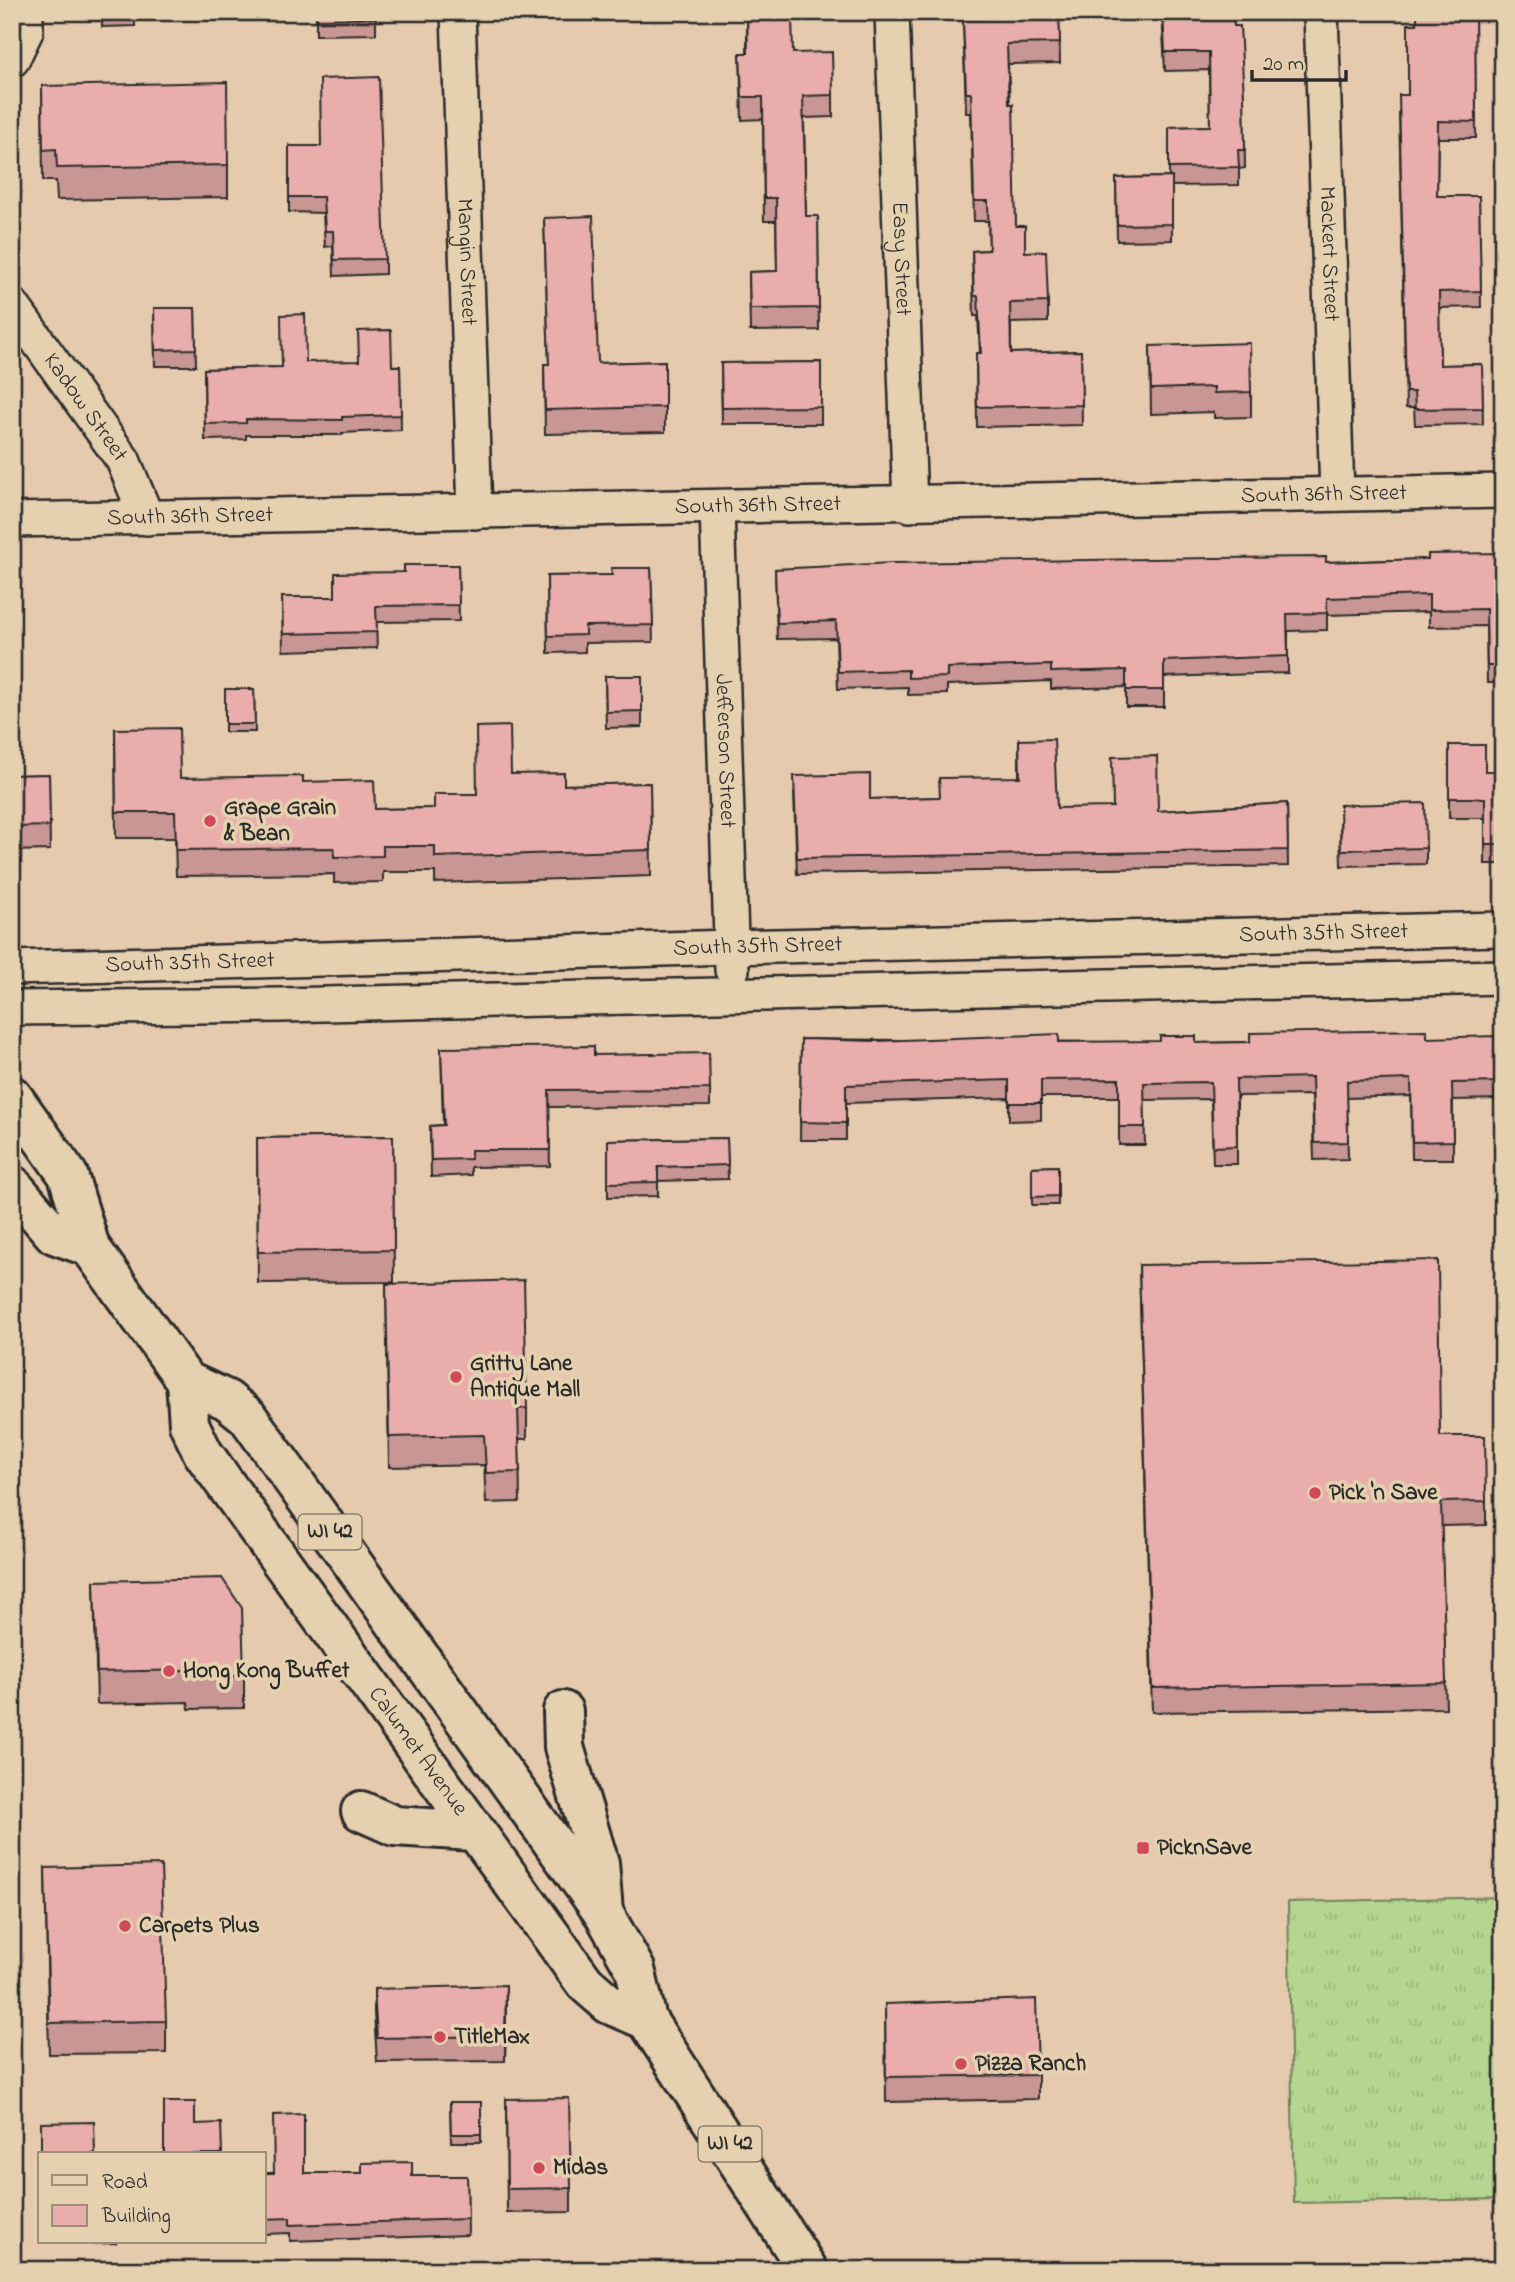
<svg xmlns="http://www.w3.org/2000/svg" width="1515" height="2282" font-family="'Indie Flower',sans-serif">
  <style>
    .grass { fill: url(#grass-tufts); stroke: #70805e; stroke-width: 2 }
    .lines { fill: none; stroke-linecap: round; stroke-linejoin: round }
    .minor-casing { stroke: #2b2b2b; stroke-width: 38 }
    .major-casing { stroke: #2b2b2b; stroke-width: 44 }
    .minor { stroke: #e5d1af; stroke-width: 33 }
    .major { stroke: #e5d1af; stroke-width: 38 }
    .wall { fill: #c89693; stroke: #2b2b2b; stroke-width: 2 }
    .shaded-wall { fill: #a37a78; stroke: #2b2b2b; stroke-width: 2 }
    .building { fill: #e9aeab; stroke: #2b2b2b; stroke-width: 2 }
    .poi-dot { fill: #d1495b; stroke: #e5d1af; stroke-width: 2.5 }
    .labels { text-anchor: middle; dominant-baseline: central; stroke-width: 7; stroke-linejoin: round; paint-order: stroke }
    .shield { fill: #e5d1af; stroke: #635d53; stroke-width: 2 }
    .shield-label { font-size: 21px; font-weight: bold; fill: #2b2b2b }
    .street-label { font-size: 23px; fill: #2b2b2b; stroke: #e5d1af }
    .poi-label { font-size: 23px; font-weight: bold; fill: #2b2b2b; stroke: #e5d1af; text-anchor: start }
  </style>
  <defs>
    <pattern id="grass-tufts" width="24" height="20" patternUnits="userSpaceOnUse" patternTransform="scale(1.75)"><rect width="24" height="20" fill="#b4d690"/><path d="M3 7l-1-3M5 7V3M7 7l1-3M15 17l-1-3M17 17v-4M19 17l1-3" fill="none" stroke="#9bb87c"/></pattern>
  </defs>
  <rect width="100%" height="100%" fill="#e6caae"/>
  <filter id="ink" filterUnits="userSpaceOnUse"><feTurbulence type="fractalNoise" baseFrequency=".0143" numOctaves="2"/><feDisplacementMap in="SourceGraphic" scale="14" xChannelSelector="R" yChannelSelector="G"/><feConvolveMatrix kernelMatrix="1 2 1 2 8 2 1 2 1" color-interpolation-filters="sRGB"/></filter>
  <g filter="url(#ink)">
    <path class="grass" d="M 1503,1897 L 1503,2199 L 1294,2203 L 1288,1902 Z"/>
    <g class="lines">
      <g class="minor-casing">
        <g id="minor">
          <path id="s1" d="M 458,12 L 475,512"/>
          <path id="s2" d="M 892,12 L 910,505"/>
          <path id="s3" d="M 1321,12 L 1337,494"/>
          <path d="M 12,60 L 26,31 L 26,12"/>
          <path id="s4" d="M 12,305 L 123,460 L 147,518"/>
          <path id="s5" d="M 717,508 L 732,970"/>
          <path id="s6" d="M 12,520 L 1503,491"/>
          <path id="s7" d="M 12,968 L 731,947 L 1503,929"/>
          <path d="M 12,1008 L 282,1005 L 1503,977"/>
        </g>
      </g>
      <g class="major-casing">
        <g id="major">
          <path d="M 12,1096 L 68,1175 L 90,1247 L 186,1381 L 227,1400 L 247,1416 L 604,1914 L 635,1969 L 647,2020 L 808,2270"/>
          <path d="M 12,1185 L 54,1234 L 90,1247"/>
          <path id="s8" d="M 186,1381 L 189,1424 L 203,1453 L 585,1983 L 609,2004 L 647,2020"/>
          <path d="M 563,1711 L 564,1747 L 599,1863 L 603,1912"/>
          <path d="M 361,1811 L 395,1826 L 473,1831"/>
        </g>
      </g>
      <use href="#minor" class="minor"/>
      <use href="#major" class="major"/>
    </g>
    <g class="wall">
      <path d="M 102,12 L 135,12 L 135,26 L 102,27 Z"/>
      <path d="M 316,12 L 376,12 L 376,34 L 316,35 Z"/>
      <path d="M 588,12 L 632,12 L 632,15 L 588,16 Z"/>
      <path d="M 1059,12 L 1060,63 L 1008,64 L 1016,226 L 1025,252 L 1048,302 L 1048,322 L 1011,323 L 1011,353 L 1081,351 L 1082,425 L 977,427 L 976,353 L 980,353 L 978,316 L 974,316 L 972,251 L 989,250 L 988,221 L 974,221 L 971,113 L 966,113 L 963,20 L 1023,17 Z"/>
      <path d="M 1162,12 L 1232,12 L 1244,97 L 1245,168 L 1239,169 L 1239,185 L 1172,186 L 1172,240 L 1117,241 L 1116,178 L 1169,177 L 1169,127 L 1210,126 L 1209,70 L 1165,71 Z"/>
      <path d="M 1475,12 L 1476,138 L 1438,138 L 1437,196 L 1479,196 L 1481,307 L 1439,308 L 1440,365 L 1482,364 L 1483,424 L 1415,425 L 1414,408 L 1406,408 L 1399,111 L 1408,95 L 1417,24 Z"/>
      <path d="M 747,16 L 793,53 L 833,95 L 833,117 L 804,118 L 806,216 L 818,216 L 819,330 L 750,331 L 749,272 L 777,271 L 776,221 L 764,221 L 763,119 L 742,120 L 740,53 L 747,53 Z"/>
      <path d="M 42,86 L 228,165 L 228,197 L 57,200 L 56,181 L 43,181 Z"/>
      <path d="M 289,146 L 385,259 L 385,274 L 334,276 L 333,246 L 325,247 L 323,213 L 289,212 Z"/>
      <path d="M 544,218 L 598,363 L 665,361 L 665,432 L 545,434 L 544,364 L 549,364 Z"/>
      <path d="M 154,308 L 195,308 L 196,366 L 155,366 Z"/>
      <path d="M 1150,346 L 1251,392 L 1251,417 L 1214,418 L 1214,412 L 1151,414 Z"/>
      <path d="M 306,362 L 400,366 L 401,430 L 342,433 L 342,435 L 246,435 L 246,439 L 205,440 L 204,369 L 281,367 Z"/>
      <path d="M 821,362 L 821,424 L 722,424 L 721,363 Z"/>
      <path d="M 1503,553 L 1503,683 L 1487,683 L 1486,626 L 1429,627 L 1429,612 L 1327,615 L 1327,630 L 1288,631 L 1288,673 L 1164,677 L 1164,707 L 1126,707 L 1126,687 L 1051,689 L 1051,681 L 947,685 L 947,694 L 908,695 L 908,687 L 838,689 L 836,638 L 777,639 L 775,569 L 1326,562 L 1428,559 Z"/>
      <path d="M 458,565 L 459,621 L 376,622 L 377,648 L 283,651 L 282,597 L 335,597 L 404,572 Z"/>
      <path d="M 651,568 L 653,642 L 585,643 L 585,652 L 548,653 L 547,576 L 612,575 Z"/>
      <path d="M 605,676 L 642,676 L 642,727 L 606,728 Z"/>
      <path d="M 225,689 L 254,689 L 255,732 L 225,732 Z"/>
      <path d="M 115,729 L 180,778 L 303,782 L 375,809 L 434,808 L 477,794 L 511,774 L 564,785 L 650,783 L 651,876 L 435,883 L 435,872 L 383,872 L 383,882 L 334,883 L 334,874 L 176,876 L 175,838 L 116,838 Z"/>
      <path d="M 1019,740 L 1057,808 L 1158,811 L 1287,803 L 1288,866 L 797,874 L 794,793 L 870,799 L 939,797 L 1019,777 Z"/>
      <path d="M 1449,745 L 1485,771 L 1503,771 L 1503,864 L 1485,864 L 1485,818 L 1449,818 Z"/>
      <path d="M 49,774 L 50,850 L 12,851 L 12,775 Z"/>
      <path d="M 1340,822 L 1426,848 L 1426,864 L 1341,866 Z"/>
      <path d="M 1427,1038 L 1503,1042 L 1503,1099 L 1453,1100 L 1453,1159 L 1412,1159 L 1411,1096 L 1347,1098 L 1348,1159 L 1314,1160 L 1312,1095 L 1237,1096 L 1237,1164 L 1213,1164 L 1211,1099 L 1144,1100 L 1145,1145 L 1119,1145 L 1119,1097 L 1041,1097 L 1041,1120 L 1009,1121 L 1009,1098 L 846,1103 L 846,1140 L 800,1140 L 801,1039 L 1196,1043 Z"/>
      <path d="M 441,1048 L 594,1055 L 710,1089 L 710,1106 L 549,1107 L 550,1166 L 471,1167 L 471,1175 L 431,1177 L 430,1126 L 443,1125 Z"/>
      <path d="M 393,1136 L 394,1282 L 258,1283 L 257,1138 Z"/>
      <path d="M 727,1138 L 728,1179 L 658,1181 L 658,1196 L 608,1197 L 608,1140 Z"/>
      <path d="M 1058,1166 L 1058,1205 L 1032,1205 L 1032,1167 Z"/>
      <path d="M 1139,1265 L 1440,1436 L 1486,1501 L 1486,1525 L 1441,1526 L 1446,1708 L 1152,1712 Z"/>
      <path d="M 386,1284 L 527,1408 L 527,1439 L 519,1439 L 520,1502 L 486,1503 L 484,1465 L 389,1467 Z"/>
      <path d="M 94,1581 L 244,1676 L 244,1708 L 189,1709 L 188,1702 L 97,1704 Z"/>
      <path d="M 45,1868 L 166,2021 L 166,2053 L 49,2054 Z"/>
      <path d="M 374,1989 L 506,2009 L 505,2061 L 377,2062 L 374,2013 Z"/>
      <path d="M 885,2004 L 1038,2075 L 1038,2099 L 886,2102 Z"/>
      <path d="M 506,2099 L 571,2188 L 571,2212 L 507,2213 Z"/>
      <path d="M 450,2102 L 481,2102 L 481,2142 L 451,2142 Z"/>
      <path d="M 264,2173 L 304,2173 L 412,2176 L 467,2176 L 468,2235 L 290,2241 L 290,2233 L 264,2234 Z"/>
      <path d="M 80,2242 L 116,2242 L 116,2243 L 80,2244 Z"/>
    </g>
    <path class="shaded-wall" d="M 506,1985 L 506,2009 L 505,2061 L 505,2036 Z"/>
    <g class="building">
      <path d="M 316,12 L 376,12 L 376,18 L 316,19 Z"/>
      <path d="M 1023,12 L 1059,12 L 1060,43 L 1007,44 L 1009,104 L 1013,104 L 1016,226 L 1025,226 L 1025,252 L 1046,251 L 1048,302 L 1010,303 L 1011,353 L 1081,351 L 1082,405 L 977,407 L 976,353 L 981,353 L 978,296 L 974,296 L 972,251 L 989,250 L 988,201 L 974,201 L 971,93 L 966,93 L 963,20 L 1023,17 Z"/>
      <path d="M 1163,12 L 1232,12 L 1234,26 L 1240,26 L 1244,97 L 1245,150 L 1238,150 L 1239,167 L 1169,168 L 1169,127 L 1210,126 L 1209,52 L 1165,52 Z"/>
      <path d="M 1417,12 L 1475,12 L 1476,122 L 1438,121 L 1437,196 L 1479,196 L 1481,291 L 1439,292 L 1440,365 L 1482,364 L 1483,408 L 1415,409 L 1414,392 L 1406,392 L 1399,95 L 1408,95 L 1408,24 L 1417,24 Z"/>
      <path d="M 792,15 L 793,53 L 832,52 L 833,95 L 803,96 L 806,216 L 818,216 L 819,308 L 750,309 L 749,272 L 777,271 L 776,198 L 764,198 L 763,97 L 742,97 L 740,53 L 748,53 L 747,16 Z"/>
      <path d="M 379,77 L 385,259 L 334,260 L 333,231 L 325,231 L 323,197 L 289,197 L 289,146 L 321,146 L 320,79 Z"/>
      <path d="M 227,82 L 228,165 L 57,168 L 56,149 L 43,150 L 42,86 Z"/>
      <path d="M 1172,177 L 1172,224 L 1117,225 L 1116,178 Z"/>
      <path d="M 593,216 L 598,363 L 665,361 L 665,407 L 545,410 L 544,364 L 549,364 L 544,218 Z"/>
      <path d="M 154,308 L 195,308 L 196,349 L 155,350 Z"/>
      <path d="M 305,314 L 306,362 L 359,361 L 358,331 L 391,330 L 392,366 L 400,366 L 401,415 L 342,417 L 342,420 L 246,419 L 246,423 L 205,424 L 204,369 L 282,367 L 281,315 Z"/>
      <path d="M 1250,343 L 1251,392 L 1214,393 L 1214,387 L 1151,389 L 1150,346 Z"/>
      <path d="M 821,362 L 821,407 L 722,408 L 721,363 Z"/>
      <path d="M 1503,553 L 1503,666 L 1487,666 L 1486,609 L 1429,610 L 1429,595 L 1327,598 L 1327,613 L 1287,614 L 1288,656 L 1164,661 L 1164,690 L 1126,690 L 1126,670 L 1051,672 L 1051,665 L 947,668 L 947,677 L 908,678 L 908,670 L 838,672 L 836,621 L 777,623 L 775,569 L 892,563 L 1213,558 L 1326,557 L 1326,562 L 1428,559 L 1428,554 Z"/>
      <path d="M 404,565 L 458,565 L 459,605 L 376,606 L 377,632 L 283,634 L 282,597 L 335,597 L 335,573 L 404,572 Z"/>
      <path d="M 611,568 L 651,568 L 653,625 L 585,626 L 585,635 L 548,636 L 547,576 L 612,575 Z"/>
      <path d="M 605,676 L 642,676 L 642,711 L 606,712 Z"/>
      <path d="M 225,689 L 254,689 L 255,724 L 225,724 Z"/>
      <path d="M 510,726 L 511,774 L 564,773 L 564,785 L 650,783 L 651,850 L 435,857 L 435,846 L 383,846 L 383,856 L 334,857 L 334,848 L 176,850 L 175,812 L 116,812 L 115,729 L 179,728 L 180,778 L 303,776 L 303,782 L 374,780 L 375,809 L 434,808 L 434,794 L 477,794 L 476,727 Z"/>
      <path d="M 1054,739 L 1057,808 L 1113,807 L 1112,757 L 1157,756 L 1158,811 L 1287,803 L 1288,850 L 797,858 L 794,776 L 870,774 L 870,799 L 940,797 L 939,778 L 1020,777 L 1019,740 Z"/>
      <path d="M 1449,745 L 1485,745 L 1485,771 L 1503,771 L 1503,844 L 1485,844 L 1485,798 L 1449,798 Z"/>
      <path d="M 49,774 L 50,826 L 12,827 L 12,775 Z"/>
      <path d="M 1425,803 L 1426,848 L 1341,850 L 1340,805 Z"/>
      <path d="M 1427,1030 L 1427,1038 L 1496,1036 L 1496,1042 L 1503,1042 L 1503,1082 L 1452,1083 L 1453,1141 L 1412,1142 L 1411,1079 L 1347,1081 L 1348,1142 L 1314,1143 L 1312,1077 L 1236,1079 L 1237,1146 L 1213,1147 L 1211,1082 L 1144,1083 L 1145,1127 L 1119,1127 L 1119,1079 L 1041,1080 L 1041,1103 L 1009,1103 L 1009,1080 L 846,1085 L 846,1123 L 800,1122 L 801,1039 L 877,1041 L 1059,1034 L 1059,1042 L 1160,1041 L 1160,1036 L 1196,1036 L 1196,1043 L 1250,1042 L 1250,1033 Z"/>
      <path d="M 594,1046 L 594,1055 L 709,1053 L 710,1089 L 549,1090 L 550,1150 L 471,1150 L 471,1159 L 431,1160 L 430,1126 L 444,1125 L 441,1048 Z"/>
      <path d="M 393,1136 L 394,1250 L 258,1252 L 257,1138 Z"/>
      <path d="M 727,1138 L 728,1165 L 658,1167 L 658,1182 L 608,1183 L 608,1140 Z"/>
      <path d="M 1058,1166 L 1058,1196 L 1032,1197 L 1032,1167 Z"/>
      <path d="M 1438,1260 L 1440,1436 L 1485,1436 L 1486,1501 L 1441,1502 L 1446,1683 L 1152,1688 L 1139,1265 Z"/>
      <path d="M 524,1280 L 527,1408 L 518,1409 L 520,1472 L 486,1473 L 484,1435 L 389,1437 L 386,1284 Z"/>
      <path d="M 222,1578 L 242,1608 L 244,1676 L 189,1677 L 188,1670 L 97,1672 L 94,1581 Z"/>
      <path d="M 161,1865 L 166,2021 L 49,2023 L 45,1868 Z"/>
      <path d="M 506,1985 L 505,2036 L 377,2038 L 374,1989 Z"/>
      <path d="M 1036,1999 L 1038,2075 L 886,2077 L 885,2004 Z"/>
      <path d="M 569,2098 L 571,2188 L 507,2189 L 506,2099 Z"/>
      <path d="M 164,2102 L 195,2102 L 195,2124 L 221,2123 L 222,2154 L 164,2154 Z"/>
      <path d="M 450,2102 L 481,2102 L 481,2134 L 451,2134 Z"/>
      <path d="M 304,2114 L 304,2173 L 362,2173 L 362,2163 L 412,2162 L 412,2176 L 467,2176 L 468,2219 L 290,2225 L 290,2218 L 264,2219 L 264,2173 L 274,2173 L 273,2115 Z"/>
      <path d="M 94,2122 L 95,2154 L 41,2154 L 41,2123 Z"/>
      <path d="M 1503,2266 L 1503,2270 L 1252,2270 Z"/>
    </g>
  </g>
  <g class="poi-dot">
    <circle cx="210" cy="821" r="7"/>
    <circle cx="456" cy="1377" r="7"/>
    <circle cx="1315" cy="1493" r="7"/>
    <circle cx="169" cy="1671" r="7"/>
    <rect x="1136" y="1841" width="14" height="14" rx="3.5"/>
    <circle cx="125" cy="1926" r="7"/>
    <circle cx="440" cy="2037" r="7"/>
    <circle cx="961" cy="2064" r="7"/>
    <circle cx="539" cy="2168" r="7"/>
  </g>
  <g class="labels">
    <g class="shield">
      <rect x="298.5" y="1514.5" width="63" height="35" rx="5"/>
      <rect x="698.5" y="2126.5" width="63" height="35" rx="5"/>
    </g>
    <g class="shield-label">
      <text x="330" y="1532">WI 42</text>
      <text x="730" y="2144">WI 42</text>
    </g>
    <g class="street-label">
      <text stroke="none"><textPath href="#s3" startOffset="242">Mackert Street</textPath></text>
      <text stroke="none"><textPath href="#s2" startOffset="247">Easy Street</textPath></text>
      <text stroke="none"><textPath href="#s1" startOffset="250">Mangin Street</textPath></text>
      <text stroke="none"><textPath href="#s4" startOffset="126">Kadow Street</textPath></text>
      <text stroke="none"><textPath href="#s6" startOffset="1312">South 36th Street</textPath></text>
      <text stroke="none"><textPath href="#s6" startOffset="746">South 36th Street</textPath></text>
      <text stroke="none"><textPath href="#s6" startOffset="178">South 36th Street</textPath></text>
      <text stroke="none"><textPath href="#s5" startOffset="243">Jefferson Street</textPath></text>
      <text stroke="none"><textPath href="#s7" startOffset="1312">South 35th Street</textPath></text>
      <text stroke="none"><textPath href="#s7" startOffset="746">South 35th Street</textPath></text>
      <text stroke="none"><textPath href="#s7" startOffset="178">South 35th Street</textPath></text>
      <text stroke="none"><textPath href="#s8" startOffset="443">Calumet Avenue</textPath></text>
    </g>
    <g class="poi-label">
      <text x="224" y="808">Grape Grain<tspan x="224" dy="26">&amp; Bean</tspan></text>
      <text x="470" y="1364">Gritty Lane<tspan x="470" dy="26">Antique Mall</tspan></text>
      <text x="1329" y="1493">Pick 'n Save</text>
      <text x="183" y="1671">Hong Kong Buffet</text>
      <text x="1157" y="1848">PicknSave</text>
      <text x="139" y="1926">Carpets Plus</text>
      <text x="454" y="2037">TitleMax</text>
      <text x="975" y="2064">Pizza Ranch</text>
      <text x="553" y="2168">Midas</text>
    </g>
  </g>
  <rect width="1515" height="2282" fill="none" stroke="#e5d1af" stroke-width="42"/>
  <rect x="21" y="21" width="1473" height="2240" fill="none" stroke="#2b2b2b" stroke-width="2.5" filter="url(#ink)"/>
  <rect x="38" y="2152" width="228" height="91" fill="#e5d1af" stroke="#9b8f7a" stroke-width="2"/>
  <rect x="52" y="2175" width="35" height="10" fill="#e5d1af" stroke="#9b8f7a" stroke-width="2"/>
  <text x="102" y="2188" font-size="21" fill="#2b2b2b">Road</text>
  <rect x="52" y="2205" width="35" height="21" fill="#e9aeab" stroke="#9b8f7a" stroke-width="2"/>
  <text x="102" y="2222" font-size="21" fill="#2b2b2b">Building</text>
  <path d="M1252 70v10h94v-10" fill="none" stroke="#2b2b2b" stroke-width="3.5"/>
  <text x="1263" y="70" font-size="21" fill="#2b2b2b" stroke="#e5d1af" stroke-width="5" paint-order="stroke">20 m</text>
</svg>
